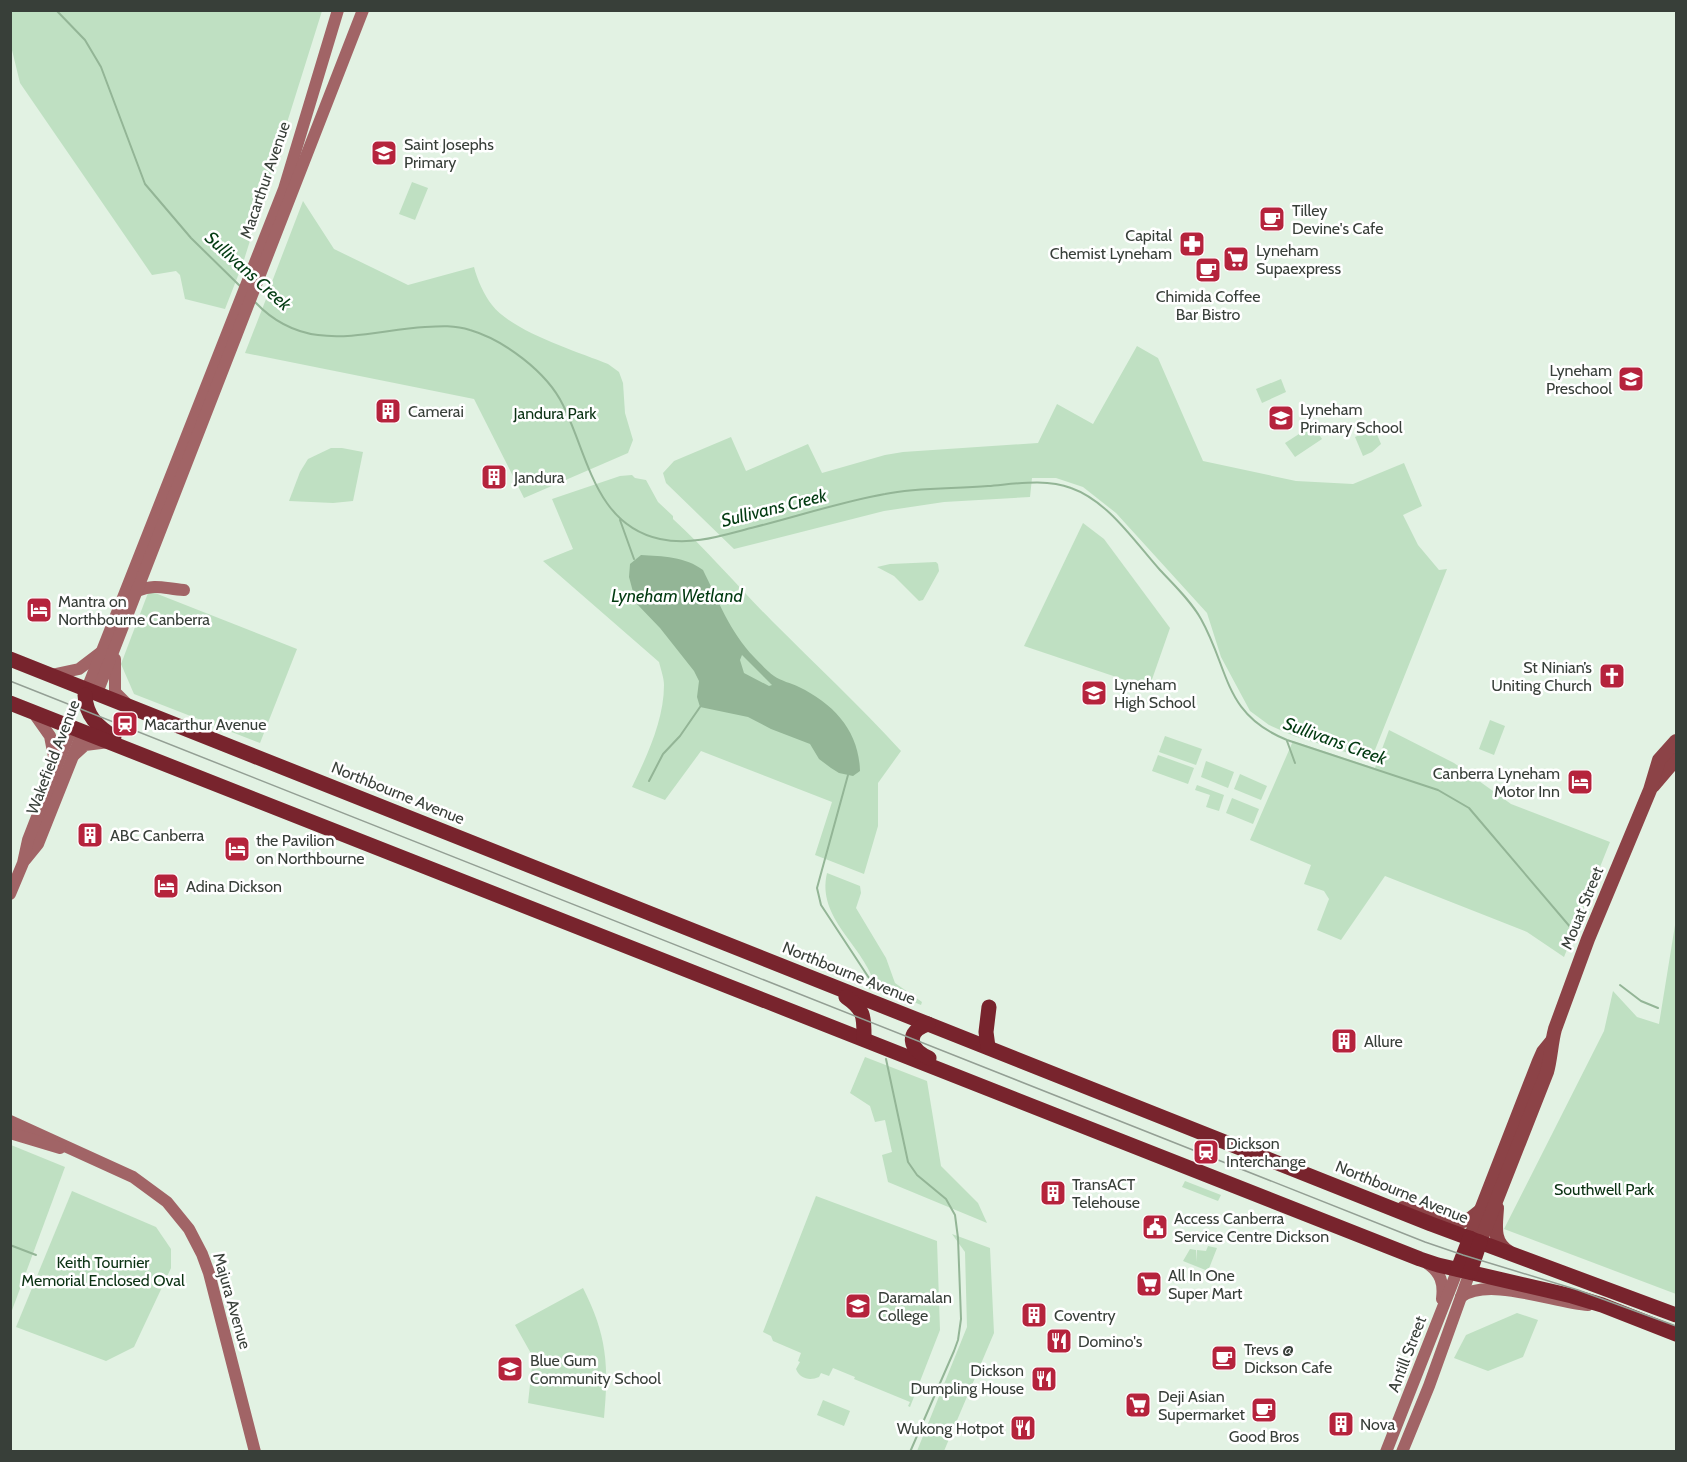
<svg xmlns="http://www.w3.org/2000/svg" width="1687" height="1462" font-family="Cabin,sans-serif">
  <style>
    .green { fill: #bfe0c2 }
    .water { fill: #93b596; fill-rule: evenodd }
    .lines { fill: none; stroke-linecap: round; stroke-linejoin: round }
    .stream { stroke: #93b596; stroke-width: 2 }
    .secondary { stroke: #a16466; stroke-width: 12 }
    .primary { stroke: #8c4347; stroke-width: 14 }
    .highway { stroke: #78242d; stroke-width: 15 }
    .tram { stroke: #939f94; stroke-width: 1.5 }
    .labels { text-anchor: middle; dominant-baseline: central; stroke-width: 5; stroke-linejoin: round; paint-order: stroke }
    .poi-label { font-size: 16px; fill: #383f39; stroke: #fff; text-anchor: start }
    .street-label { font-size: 16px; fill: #383f39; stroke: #fff }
    .park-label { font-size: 16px; fill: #0b3213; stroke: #fff }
    .water-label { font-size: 18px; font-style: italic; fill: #023a11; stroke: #fff }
  </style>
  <rect width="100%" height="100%" fill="#e2f2e3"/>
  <g class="green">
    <path d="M 10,11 L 322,11 L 243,263 L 225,309 L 185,299 L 180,275 L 176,271 L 152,275 L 20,83 L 11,46 Z"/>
    <path d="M 412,182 L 428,188 L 415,220 L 399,214 Z"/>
    <path d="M 303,201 L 334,249 L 408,285 L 474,267 C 477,279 484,295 492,305 C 513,332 576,351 608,364 L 619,372 L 623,383 L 625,413 L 633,440 L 628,453 L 524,498 L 474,399 L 245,353 L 268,294 L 268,288 L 270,287 Z"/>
    <path d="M 1137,346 L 1158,358 L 1203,461 L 1296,481 L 1353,484 L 1404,463 L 1422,506 L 1403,515 L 1418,545 L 1439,570 L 1447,569 L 1371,760 L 1294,736 L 1269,725 L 1250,711 L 1221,657 L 1207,613 L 1116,513 L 1083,487 L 1056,478 L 1032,478 L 1030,497 L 944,502 L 884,511 L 734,549 L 666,483 L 663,473 L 674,461 L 731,437 L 746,471 L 808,444 L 822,473 L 885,455 L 903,452 L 1038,443 L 1057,404 L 1093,424 Z"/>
    <path d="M 1281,379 L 1286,392 L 1262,403 L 1256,389 Z"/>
    <path d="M 1313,425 L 1322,439 L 1295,457 L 1285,443 Z"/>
    <path d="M 1367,432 L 1376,432 L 1381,444 L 1372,452 L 1363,456 L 1355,437 Z"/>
    <path d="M 331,448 L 342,448 L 363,452 L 353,501 L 333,503 L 289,501 L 300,472 L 308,459 Z"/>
    <path d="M 632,475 L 635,478 L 646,480 L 658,502 L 673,516 L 673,519 C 708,551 739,588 772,621 C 815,664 860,706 901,751 L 878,783 L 878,826 L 864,874 L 815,855 L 832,802 L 701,751 L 665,800 L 632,787 C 647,756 664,720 664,685 C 664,678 661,670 659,662 L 543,561 L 573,549 L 552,499 L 620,476 Z"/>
    <path d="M 1083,523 L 1104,539 L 1170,628 L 1149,688 L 1024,646 Z"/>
    <path d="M 936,562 L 938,564 L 939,571 L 923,600 L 919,601 L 894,576 L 877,567 L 890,564 Z"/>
    <path d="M 148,593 L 155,593 L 297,649 L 260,743 L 134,694 L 121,664 Z"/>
    <path d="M 1490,720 L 1505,726 L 1494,755 L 1479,749 Z"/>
    <path d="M 1389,730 L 1454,763 L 1511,804 L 1610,842 L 1564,957 L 1527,932 L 1385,876 L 1341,940 L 1317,930 L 1329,899 L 1324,891 L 1304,884 L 1311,865 L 1250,840 L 1293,741 L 1375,768 Z"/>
    <path d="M 1165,736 L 1202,749 L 1196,765 L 1159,752 Z"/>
    <path d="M 1158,755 L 1194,768 L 1188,784 L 1152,771 Z"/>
    <path d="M 1206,761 L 1234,772 L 1228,788 L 1201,777 Z"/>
    <path d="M 1240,774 L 1267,786 L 1261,800 L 1234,789 Z"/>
    <path d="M 1197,785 L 1224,795 L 1219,811 L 1206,807 L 1210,795 L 1195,790 Z"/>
    <path d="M 1232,798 L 1259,809 L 1253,824 L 1226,813 Z"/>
    <path d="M 827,873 L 860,886 L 861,893 L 856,908 L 886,958 L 895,983 L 922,1002 L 921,1005 L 875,986 C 865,946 816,919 827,873 Z"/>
    <path d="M 1676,919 L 1676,1294 L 1504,1229 L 1604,1031 L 1613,991 L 1637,1017 L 1659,1024 Z"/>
    <path d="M 865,1057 L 927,1081 L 941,1166 L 978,1203 L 987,1223 L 888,1182 L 882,1155 L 892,1152 L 885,1120 L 875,1122 L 870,1106 L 850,1093 Z"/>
    <path d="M 11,1145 L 65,1167 L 11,1313 Z"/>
    <path d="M 1185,1181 L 1221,1195 L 1218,1201 L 1182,1187 Z"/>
    <path d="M 72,1191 L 156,1227 L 171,1249 L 171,1268 L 134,1347 L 106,1361 L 16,1327 Z"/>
    <path d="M 816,1196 L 937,1241 L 940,1330 L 910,1407 L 908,1406 L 910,1402 L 854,1379 L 855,1377 L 833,1368 L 829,1376 L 821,1373 L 819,1377 C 810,1381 800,1379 796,1369 L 800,1362 L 798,1361 L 801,1353 L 773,1341 L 771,1336 L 763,1332 Z"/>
    <path d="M 952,1234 L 990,1248 L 994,1333 L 944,1451 L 917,1451 L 967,1327 L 965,1252 Z"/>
    <path d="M 1208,1246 L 1217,1248 L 1208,1271 L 1183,1261 L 1190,1249 L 1196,1250 L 1196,1262 L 1197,1250 L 1206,1251 Z"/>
    <path d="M 583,1288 C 607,1335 609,1366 604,1418 L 528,1403 L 533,1357 L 515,1325 Z"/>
    <path d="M 1517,1313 L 1538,1320 L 1523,1357 L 1488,1371 L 1454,1358 L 1466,1335 Z"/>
    <path d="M 823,1400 L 850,1411 L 844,1426 L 817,1415 Z"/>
  </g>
  <path class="water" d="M 641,555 C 662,556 686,557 703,570 C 718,600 730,632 754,657 C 760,663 767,671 774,676 C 781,681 791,683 799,687 C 834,704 859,731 860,771 L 853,776 L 839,773 L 831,768 L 819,759 L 810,744 L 771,729 L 748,717 L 700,707 L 697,697 L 699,681 L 694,671 L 660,628 L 636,603 L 629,577 L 630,564 ZM 742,655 L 772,685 L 769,686 L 744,673 L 740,660 Z"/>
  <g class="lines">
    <g class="stream">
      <path d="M 56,10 L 85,40 L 101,67 L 145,184 L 191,238 L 241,287"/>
      <path d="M 255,302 C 306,356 364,331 425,327 C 440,326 455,325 470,330 C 504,340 547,372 563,405 C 588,455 595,525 660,539 C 693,546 723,535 755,527 C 798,516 841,502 885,494 C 919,487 954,489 988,486 C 1014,484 1046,478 1071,488 C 1108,501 1134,541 1160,570 C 1174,585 1191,601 1201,619 C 1230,671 1223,714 1287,740 L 1438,790 L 1469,808 L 1577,935"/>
      <path d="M 620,520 L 634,559"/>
      <path d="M 1287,741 L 1295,763"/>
      <path d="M 848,775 L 817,888 L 821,905 L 869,978 L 870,988"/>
      <path d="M 649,781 L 663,754 L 680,736 L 700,707"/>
      <path d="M 1620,985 L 1641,1001 L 1658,1008"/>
      <path d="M 886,1059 L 908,1162 L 917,1175 L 946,1199 L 955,1215 L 958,1238 L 961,1319 L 958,1340 L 954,1351 L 910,1452"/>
      <path d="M 10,1245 L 36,1255"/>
    </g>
    <g class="secondary">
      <path d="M 137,591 C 156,583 165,589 184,590"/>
      <path d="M 115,659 L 115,692 L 126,703"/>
      <path d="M 51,675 L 79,669 L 100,653"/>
      <path d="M 87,689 L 284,189 L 338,10"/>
      <path d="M 97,693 L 363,10"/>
      <path d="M 33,712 L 50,736 L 56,767"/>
      <path d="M 74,755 L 85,745 L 109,742"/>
      <path d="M 25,860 L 38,844 L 83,731"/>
      <path d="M 10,894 L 23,863 L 28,840 L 72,727"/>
      <path d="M 10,1121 L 133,1177 L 167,1202 L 189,1229 L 202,1254 L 209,1273 L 255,1452"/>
      <path d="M 10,1133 L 60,1148"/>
      <path d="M 1427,1263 C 1441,1273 1444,1283 1442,1299"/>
      <path d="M 1461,1297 C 1488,1276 1555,1303 1588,1305"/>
      <path d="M 1386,1452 L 1458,1269"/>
      <path d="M 1402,1452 L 1429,1386 L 1470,1272"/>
    </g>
    <g class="primary">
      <path d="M 1653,786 L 1676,759"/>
      <path d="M 1403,1208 L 1456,1223 L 1470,1219 L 1480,1211"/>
      <path d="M 1497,1208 C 1496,1225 1492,1242 1509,1252"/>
      <path d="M 1470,1238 L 1539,1061 L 1543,1052 L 1552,1041"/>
      <path d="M 1480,1242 L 1547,1072 C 1551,1058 1551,1044 1555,1029 L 1588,939 L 1650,790 L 1659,760 L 1676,741"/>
    </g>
    <g class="highway">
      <path d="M 10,659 L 1431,1224 L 1676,1315"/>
      <path d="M 85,695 C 86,716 97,726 114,737"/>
      <path d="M 10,703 L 1420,1259 L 1438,1265 L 1572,1296 L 1602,1305 L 1676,1334"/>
      <path d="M 846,997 C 865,1010 864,1017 864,1039"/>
      <path d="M 928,1024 C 905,1032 909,1049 929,1058"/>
      <path d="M 988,1047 L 986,1032 L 989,1007"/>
      <path d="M 1458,1269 L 1470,1238"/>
      <path d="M 1470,1272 L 1480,1242"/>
    </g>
    <path class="tram" d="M 10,681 L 1425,1242 L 1463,1255 L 1578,1290 L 1676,1326"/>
  </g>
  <defs>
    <g id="school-square" transform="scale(1.35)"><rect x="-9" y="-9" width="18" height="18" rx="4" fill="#b5233c" stroke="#fff"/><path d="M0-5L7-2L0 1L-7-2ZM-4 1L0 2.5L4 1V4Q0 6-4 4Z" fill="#fff"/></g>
    <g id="cafe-square" transform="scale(1.35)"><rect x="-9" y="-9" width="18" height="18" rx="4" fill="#b5233c" stroke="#fff"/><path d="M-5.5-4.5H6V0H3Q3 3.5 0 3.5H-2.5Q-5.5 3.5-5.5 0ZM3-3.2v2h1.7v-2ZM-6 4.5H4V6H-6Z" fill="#fff"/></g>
    <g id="pharmacy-square" transform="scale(1.35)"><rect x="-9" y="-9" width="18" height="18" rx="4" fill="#b5233c" stroke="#fff"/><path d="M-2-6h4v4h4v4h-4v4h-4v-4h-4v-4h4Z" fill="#fff"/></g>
    <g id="supermarket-square" transform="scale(1.35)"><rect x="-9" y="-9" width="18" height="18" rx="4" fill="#b5233c" stroke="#fff"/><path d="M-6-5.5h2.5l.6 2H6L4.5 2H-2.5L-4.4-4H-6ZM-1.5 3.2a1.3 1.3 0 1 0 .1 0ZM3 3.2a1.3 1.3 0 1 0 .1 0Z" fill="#fff"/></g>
    <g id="building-square" transform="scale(1.35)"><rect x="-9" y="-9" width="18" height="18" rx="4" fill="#b5233c" stroke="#fff"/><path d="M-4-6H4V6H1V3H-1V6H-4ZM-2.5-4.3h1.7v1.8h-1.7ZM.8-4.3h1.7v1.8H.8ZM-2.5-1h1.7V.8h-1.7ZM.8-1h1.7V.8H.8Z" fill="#fff"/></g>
    <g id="hotel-square" transform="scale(1.35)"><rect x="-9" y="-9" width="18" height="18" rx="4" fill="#b5233c" stroke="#fff"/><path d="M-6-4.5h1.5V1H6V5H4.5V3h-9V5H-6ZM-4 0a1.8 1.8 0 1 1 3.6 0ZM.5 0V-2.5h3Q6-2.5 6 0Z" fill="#fff"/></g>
    <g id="church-square" transform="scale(1.35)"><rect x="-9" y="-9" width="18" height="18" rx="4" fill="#b5233c" stroke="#fff"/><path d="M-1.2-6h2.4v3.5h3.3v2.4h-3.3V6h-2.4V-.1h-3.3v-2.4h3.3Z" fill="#fff"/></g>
    <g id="station-square" transform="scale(1.35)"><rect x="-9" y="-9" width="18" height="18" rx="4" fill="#b5233c" stroke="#fff"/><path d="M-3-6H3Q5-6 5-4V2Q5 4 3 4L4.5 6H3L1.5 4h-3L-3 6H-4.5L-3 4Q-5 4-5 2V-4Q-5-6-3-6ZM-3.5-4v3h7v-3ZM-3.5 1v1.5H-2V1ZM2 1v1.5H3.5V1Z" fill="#fff"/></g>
    <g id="civic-square" transform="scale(1.35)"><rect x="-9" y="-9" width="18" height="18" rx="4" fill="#b5233c" stroke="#fff"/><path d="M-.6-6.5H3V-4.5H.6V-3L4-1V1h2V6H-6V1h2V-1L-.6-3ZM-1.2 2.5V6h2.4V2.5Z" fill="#fff"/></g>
    <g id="restaurant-square" transform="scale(1.35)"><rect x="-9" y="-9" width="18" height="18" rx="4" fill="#b5233c" stroke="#fff"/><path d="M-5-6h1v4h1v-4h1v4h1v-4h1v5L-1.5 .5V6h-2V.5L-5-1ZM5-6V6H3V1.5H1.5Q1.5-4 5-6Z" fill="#fff"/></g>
  </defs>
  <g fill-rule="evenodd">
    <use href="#school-square" x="384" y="153"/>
    <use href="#cafe-square" x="1272" y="219"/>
    <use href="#pharmacy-square" x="1192" y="244"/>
    <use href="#supermarket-square" x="1236" y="259"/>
    <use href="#cafe-square" x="1208" y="270"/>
    <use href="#school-square" x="1631" y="379"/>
    <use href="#building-square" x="388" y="411"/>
    <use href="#school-square" x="1281" y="418"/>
    <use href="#building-square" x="494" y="477"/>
    <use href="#hotel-square" x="39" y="610"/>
    <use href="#church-square" x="1612" y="676"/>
    <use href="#school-square" x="1094" y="693"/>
    <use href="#station-square" x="125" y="724"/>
    <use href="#hotel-square" x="1580" y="782"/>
    <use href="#building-square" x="90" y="835"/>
    <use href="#hotel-square" x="237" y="849"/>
    <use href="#hotel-square" x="166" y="886"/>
    <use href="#building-square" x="1344" y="1041"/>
    <use href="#station-square" x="1206" y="1152"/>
    <use href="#building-square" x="1053" y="1193"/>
    <use href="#civic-square" x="1155" y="1227"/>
    <use href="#supermarket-square" x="1149" y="1284"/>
    <use href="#school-square" x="858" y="1306"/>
    <use href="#building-square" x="1034" y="1315"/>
    <use href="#restaurant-square" x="1059" y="1341"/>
    <use href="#cafe-square" x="1224" y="1358"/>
    <use href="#school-square" x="510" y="1369"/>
    <use href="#restaurant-square" x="1044" y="1379"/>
    <use href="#supermarket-square" x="1138" y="1405"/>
    <use href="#cafe-square" x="1264" y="1410"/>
    <use href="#building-square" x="1341" y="1424"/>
    <use href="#restaurant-square" x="1023" y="1428"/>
  </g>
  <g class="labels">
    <g class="poi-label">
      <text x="404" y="144">Saint Josephs<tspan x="404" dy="18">Primary</tspan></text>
      <text x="1292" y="210">Tilley<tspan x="1292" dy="18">Devine's Cafe</tspan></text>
      <text x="1172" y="235" text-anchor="end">Capital<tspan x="1172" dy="18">Chemist Lyneham</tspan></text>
      <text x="1256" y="250">Lyneham<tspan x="1256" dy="18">Supaexpress</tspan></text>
      <text x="1208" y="296" text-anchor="middle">Chimida Coffee<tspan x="1208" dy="18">Bar Bistro</tspan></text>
      <text x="1612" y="370" text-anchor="end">Lyneham<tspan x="1612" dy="18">Preschool</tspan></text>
      <text x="1300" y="409">Lyneham<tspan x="1300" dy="18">Primary School</tspan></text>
      <text x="408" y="411">Camerai</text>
      <text x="514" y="477">Jandura</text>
      <text x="58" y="601">Mantra on<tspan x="58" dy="18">Northbourne Canberra</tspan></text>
      <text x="1592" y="667" text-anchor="end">St Ninian’s<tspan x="1592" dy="18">Uniting Church</tspan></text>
      <text x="1114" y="684">Lyneham<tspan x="1114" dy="18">High School</tspan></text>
      <text x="144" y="724">Macarthur Avenue</text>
      <text x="1560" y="773" text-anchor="end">Canberra Lyneham<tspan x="1560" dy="18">Motor Inn</tspan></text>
      <text x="110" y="835">ABC Canberra</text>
      <text x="256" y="840">the Pavilion<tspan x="256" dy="18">on Northbourne</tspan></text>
      <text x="186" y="886">Adina Dickson</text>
      <text x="1364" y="1041">Allure</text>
      <text x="1226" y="1143">Dickson<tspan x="1226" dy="18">Interchange</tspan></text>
      <text x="1072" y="1184">TransACT<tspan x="1072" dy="18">Telehouse</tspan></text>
      <text x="1174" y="1218">Access Canberra<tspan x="1174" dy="18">Service Centre Dickson</tspan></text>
      <text x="1168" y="1275">All In One<tspan x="1168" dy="18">Super Mart</tspan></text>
      <text x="878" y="1297">Daramalan<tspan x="878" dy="18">College</tspan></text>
      <text x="1054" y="1315">Coventry</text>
      <text x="1078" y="1341">Domino's</text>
      <text x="1244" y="1349">Trevs @<tspan x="1244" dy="18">Dickson Cafe</tspan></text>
      <text x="530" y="1360">Blue Gum<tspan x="530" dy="18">Community School</tspan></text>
      <text x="1024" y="1370" text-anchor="end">Dickson<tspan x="1024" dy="18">Dumpling House</tspan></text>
      <text x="1158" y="1396">Deji Asian<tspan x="1158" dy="18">Supermarket</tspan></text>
      <text x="1360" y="1424">Nova</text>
      <text x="1004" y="1428" text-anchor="end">Wukong Hotpot</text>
      <text x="1264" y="1436" text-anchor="middle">Good Bros</text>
    </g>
    <g class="street-label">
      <text transform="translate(265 180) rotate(-71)">Macarthur Avenue</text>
      <text transform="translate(53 757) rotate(-69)">Wakefield Avenue</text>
      <text transform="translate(398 793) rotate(22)">Northbourne Avenue</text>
      <text transform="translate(1582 908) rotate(-68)">Mouat Street</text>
      <text transform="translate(849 973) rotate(22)">Northbourne Avenue</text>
      <text transform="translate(1402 1192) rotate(22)">Northbourne Avenue</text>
      <text transform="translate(232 1301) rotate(74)">Majura Avenue</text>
      <text transform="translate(1407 1354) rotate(-69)">Antill Street</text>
    </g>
    <g class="park-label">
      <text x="555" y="413">Jandura Park</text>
      <text x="1604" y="1189">Southwell Park</text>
      <text x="103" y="1262">Keith Tournier<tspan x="103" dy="18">Memorial Enclosed Oval</tspan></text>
    </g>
    <g class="water-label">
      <text transform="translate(248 271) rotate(42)">Sullivans Creek</text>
      <text transform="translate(774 508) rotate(-14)">Sullivans Creek</text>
      <text x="677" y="596">Lyneham Wetland</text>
      <text transform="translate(1335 741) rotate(20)">Sullivans Creek</text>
    </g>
  </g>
  <rect width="1687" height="1462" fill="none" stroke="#383f39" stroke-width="24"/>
</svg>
